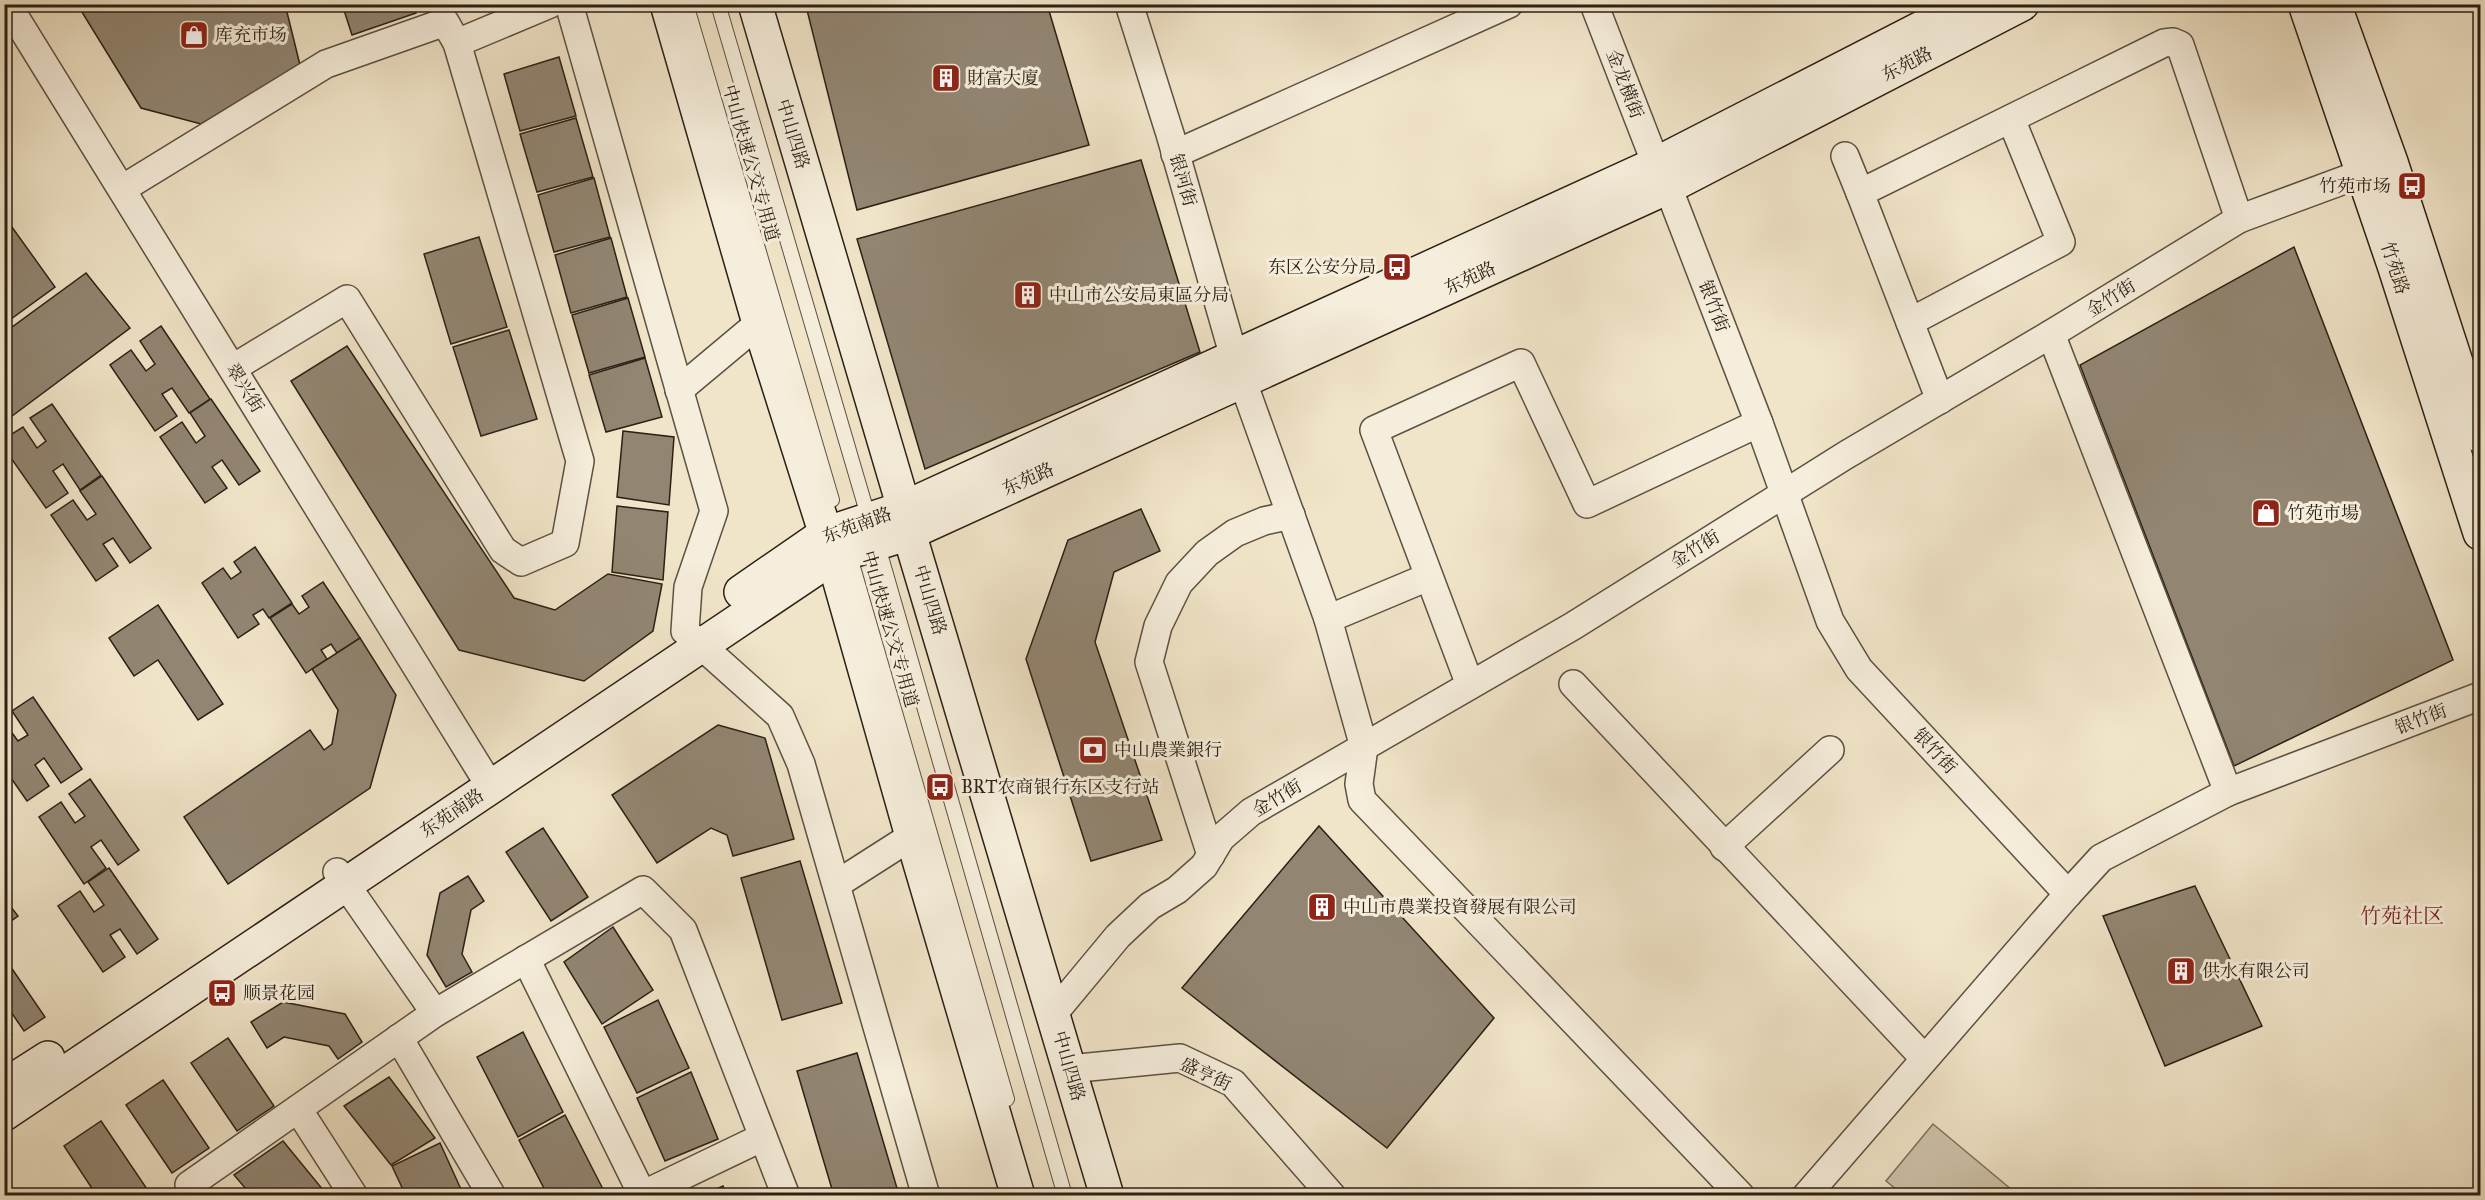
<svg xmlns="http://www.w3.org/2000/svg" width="2485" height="1200" font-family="'IM FELL Great Primer','Noto Serif SC',serif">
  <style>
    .green { fill: #cfc4ab; stroke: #7d7260; stroke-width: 1.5 }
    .building { fill: #928673; stroke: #2b2016; stroke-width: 1.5 }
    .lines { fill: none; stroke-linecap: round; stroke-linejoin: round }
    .lane-casing { stroke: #5c5143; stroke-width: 16 }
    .street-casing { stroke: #5c5143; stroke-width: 30 }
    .secondary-casing { stroke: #2b2016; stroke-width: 36 }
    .lane { stroke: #f6eedc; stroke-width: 14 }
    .street { stroke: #f6eedc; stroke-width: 27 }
    .secondary { stroke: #f6eedc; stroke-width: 33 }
    .labels { text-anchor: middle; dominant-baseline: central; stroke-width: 6; stroke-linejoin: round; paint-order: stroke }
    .poi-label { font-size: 18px; fill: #2b2016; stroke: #f6eedc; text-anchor: start }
    .street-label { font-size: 18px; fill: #2b2016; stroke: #f6eedc }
    .quarter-label { font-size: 21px; fill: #7a1f14; stroke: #f6eedc }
  </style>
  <rect width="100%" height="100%" fill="#f1e5c9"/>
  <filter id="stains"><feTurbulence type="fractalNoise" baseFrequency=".00333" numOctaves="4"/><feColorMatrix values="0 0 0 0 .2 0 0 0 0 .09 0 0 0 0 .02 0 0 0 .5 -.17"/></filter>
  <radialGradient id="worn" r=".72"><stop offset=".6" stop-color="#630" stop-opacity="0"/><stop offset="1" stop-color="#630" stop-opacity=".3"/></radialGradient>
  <path class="green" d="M 1933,1124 L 2018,1195 L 1903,1195 L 1886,1181 Z"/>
  <g class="building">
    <path d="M 77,4 L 285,4 L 300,65 L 201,124 L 141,108 Z"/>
    <path d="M 342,4 L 413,4 L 416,13 L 352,35 Z"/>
    <path d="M 828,4 L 1047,4 L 1089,145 L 857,210 L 807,10 Z"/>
    <path d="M 559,57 L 576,116 L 520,131 L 504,74 Z"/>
    <path d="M 576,118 L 593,177 L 537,192 L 520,134 Z"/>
    <path d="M 1141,160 L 1200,352 L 925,469 L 857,239 Z"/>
    <path d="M 594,178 L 610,237 L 554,252 L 538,195 Z"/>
    <path d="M 4,216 L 55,287 L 4,324 Z"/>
    <path d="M 479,237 L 507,327 L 451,344 L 424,254 Z"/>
    <path d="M 611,238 L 627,297 L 571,313 L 555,255 Z"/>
    <path d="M 2294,247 L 2453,660 L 2234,766 L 2080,365 Z"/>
    <path d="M 86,273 L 130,328 L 4,422 L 4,333 Z"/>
    <path d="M 628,298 L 645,357 L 589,373 L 572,315 Z"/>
    <path d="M 161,326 L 210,399 L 189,413 L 172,388 L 162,394 L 177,416 L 155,431 L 110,365 L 131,350 L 146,371 L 155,364 L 140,341 Z"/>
    <path d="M 509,330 L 537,419 L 481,436 L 453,347 Z"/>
    <path d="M 347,346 L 514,598 L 555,610 L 608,574 L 662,584 L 653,631 L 584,681 L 459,650 L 291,381 Z"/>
    <path d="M 645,358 L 662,417 L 606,432 L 589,375 Z"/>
    <path d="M 211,399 L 260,471 L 239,485 L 222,460 L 212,467 L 227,488 L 205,503 L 160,437 L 182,422 L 196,443 L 205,436 L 190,413 Z"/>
    <path d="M 52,404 L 101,475 L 80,490 L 63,464 L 53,471 L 68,493 L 46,508 L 4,448 L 4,439 L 23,427 L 37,448 L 46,441 L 30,418 Z"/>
    <path d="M 623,431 L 674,437 L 669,505 L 617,497 Z"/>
    <path d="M 102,476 L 151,548 L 130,563 L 113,538 L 103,544 L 118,566 L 96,581 L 51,515 L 73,500 L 87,520 L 96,514 L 80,491 Z"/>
    <path d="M 617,506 L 668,512 L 663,580 L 612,572 Z"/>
    <path d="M 1141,509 L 1160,551 L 1114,572 L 1095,642 L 1162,840 L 1091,861 L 1026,659 L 1068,540 Z"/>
    <path d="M 255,547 L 292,603 L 269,618 L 263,609 L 253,615 L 259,624 L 238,638 L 202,583 L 223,568 L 231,579 L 241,572 L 234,562 Z"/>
    <path d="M 323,582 L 360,638 L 337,653 L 331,644 L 321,650 L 327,659 L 306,673 L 270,618 L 292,604 L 299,614 L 309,607 L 302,596 Z"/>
    <path d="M 158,605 L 223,704 L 198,720 L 158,660 L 134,676 L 109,638 Z"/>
    <path d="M 360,638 L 396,695 L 370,788 L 228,884 L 184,817 L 310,730 L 324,750 L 332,744 L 338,710 L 312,669 Z"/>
    <path d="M 33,697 L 82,769 L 61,783 L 44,758 L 35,765 L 49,786 L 27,801 L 4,768 L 4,722 L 18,741 L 28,735 L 12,711 Z"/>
    <path d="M 718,725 L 765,738 L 794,839 L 733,856 L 727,835 L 711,828 L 657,863 L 612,795 Z"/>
    <path d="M 90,779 L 139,850 L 118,865 L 101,840 L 91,847 L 106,868 L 84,884 L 39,817 L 61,802 L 75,823 L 85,816 L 69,794 Z"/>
    <path d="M 1319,826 L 1494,1018 L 1387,1148 L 1182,988 Z"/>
    <path d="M 543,828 L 588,897 L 551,921 L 506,852 Z"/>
    <path d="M 800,861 L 842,1003 L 782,1020 L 741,878 Z"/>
    <path d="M 109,868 L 158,939 L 137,954 L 120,929 L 110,935 L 125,957 L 103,972 L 58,906 L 80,891 L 94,912 L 104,905 L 88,882 Z"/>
    <path d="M 468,876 L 484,901 L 471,910 L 462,954 L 472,972 L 446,987 L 427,955 L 440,893 Z"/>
    <path d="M 2195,886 L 2262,1026 L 2165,1066 L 2103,916 Z"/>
    <path d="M 4,898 L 18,916 L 4,926 Z"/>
    <path d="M 613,927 L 653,990 L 602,1024 L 564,962 Z"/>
    <path d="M 4,957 L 45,1017 L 24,1031 L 7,1006 L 4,1008 Z"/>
    <path d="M 658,1000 L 689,1068 L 637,1093 L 604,1027 Z"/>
    <path d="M 283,1002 L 345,1014 L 362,1042 L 338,1059 L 329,1046 L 284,1037 L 267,1048 L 251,1022 Z"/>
    <path d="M 4,1023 L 12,1034 L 4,1040 Z"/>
    <path d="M 523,1032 L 563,1112 L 518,1137 L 477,1057 Z"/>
    <path d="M 228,1038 L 274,1106 L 237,1131 L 191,1063 Z"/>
    <path d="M 857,1053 L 899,1195 L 898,1196 L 834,1196 L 797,1071 Z"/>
    <path d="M 691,1072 L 718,1139 L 665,1161 L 637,1098 Z"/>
    <path d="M 389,1077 L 435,1138 L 391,1165 L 344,1106 Z"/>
    <path d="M 163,1080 L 209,1148 L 172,1173 L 126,1105 Z"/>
    <path d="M 565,1115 L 606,1195 L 605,1196 L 548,1196 L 519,1140 Z"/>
    <path d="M 101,1121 L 147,1189 L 138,1196 L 97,1196 L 64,1146 Z"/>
    <path d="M 283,1141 L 328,1196 L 252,1196 L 234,1175 Z"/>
    <path d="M 440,1143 L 464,1196 L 406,1196 L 392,1166 Z"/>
    <path d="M 723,1186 L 727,1196 L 701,1196 Z"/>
  </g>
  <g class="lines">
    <g class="lane-casing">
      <g id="lane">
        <path d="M 686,4 L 832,500"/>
        <path d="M 718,4 L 869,519"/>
        <path d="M 877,543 L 1065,1196"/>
        <path d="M 848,550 L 1007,1099"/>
      </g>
    </g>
    <g class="street-casing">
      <g id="street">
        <path d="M 7,4 L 482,773"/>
        <path d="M 569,4 L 714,511 L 688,587 L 685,631 L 780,716 L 801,764 L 926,1196"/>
        <path d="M 1129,4 L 1170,134 L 1234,357 L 1328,619 L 1364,747 L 1359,784 L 1362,800 L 1741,1196"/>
        <path d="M 1594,4 L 1656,164 L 1668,187 L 1759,423 L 1830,621 L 1859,669 L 2068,894 L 2101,858 L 2228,792 L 2480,696"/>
        <path d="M 1175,154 L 1509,4"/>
        <path d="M 1845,156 L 1860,193 L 2164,43 L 2173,42 L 2180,45 L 2239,219"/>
        <path d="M 122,189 L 326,64 L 445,22 L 457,43 L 550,4"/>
        <path d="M 1860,193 L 1940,400"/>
        <path d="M 1910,322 L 2061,242 L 2011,119"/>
        <path d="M 2051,334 L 2228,792"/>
        <path d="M 233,368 L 347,299 L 503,550 L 521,562 L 565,543 L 580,461 L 457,43"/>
        <path d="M 679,390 L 759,323"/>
        <path d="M 1328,619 L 1428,577"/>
        <path d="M 1573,684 L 1924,1058"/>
        <path d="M 1470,685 L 1374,430 L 1521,363 L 1587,504 L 1759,423"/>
        <path d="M 1724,847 L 1830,750"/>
        <path d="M 1211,855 L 1149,662 L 1158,626 L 1179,583 L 1207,553 L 1235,533 L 1264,521 L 1291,515"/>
        <path d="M 337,872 L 435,1013"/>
        <path d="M 837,884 L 912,836"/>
        <path d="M 526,959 L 642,1194"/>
        <path d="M 1054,1013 L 1118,936 L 1150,906 L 1177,890 L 1204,866 L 1221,838 L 1251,812 L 1573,626 L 1846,455 L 2051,334 L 2239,219 L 2382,166"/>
        <path d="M 399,1038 L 492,1196"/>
        <path d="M 1069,1069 L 1180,1058 L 1233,1083 L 1332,1196"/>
        <path d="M 298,1109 L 354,1196"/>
        <path d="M 196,1196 L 189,1185 L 435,1013 L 643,890 L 683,930 L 786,1196"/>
        <path d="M 640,1196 L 763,1137"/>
        <path d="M 1806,1196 L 2068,894"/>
      </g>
    </g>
    <g class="secondary-casing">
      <g id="secondary">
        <path d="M 667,4 L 759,323 L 833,557 L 912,836 L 1018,1196"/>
        <path d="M 755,4 L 904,508 L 909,533 L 1107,1196"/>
        <path d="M 2305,4 L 2394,265 L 2480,533"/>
        <path d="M 2334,4 L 2391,162 L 2480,436"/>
        <path d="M 741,592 L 825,534 L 904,508 L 1656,164 L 1968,4"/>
        <path d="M 4,1086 L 48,1058"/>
        <path d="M 4,1114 L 833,557 L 909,533 L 1668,187 L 2022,4"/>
      </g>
    </g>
    <use href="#lane" class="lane"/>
    <use href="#street" class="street"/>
    <use href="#secondary" class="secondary"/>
  </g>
  <defs>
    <g id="shop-square" transform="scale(1.5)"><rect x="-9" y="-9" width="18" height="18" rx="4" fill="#8f2418" stroke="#f6eedc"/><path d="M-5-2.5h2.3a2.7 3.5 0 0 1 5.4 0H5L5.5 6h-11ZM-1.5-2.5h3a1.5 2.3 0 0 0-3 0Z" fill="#fff"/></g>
    <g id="building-square" transform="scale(1.5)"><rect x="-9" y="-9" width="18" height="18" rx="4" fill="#8f2418" stroke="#f6eedc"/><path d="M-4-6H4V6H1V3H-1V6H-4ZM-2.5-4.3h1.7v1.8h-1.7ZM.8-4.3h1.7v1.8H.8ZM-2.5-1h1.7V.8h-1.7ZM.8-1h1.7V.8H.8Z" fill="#fff"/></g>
    <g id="bus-square" transform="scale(1.5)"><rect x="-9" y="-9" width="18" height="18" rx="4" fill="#8f2418" stroke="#f6eedc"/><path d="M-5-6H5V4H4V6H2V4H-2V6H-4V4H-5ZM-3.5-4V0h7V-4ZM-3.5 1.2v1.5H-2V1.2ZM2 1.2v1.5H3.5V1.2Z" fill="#fff"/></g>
    <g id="bank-square" transform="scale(1.5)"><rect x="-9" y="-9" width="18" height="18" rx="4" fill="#8f2418" stroke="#f6eedc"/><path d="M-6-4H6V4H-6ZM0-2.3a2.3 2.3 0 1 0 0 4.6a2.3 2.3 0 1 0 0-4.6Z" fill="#fff"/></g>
  </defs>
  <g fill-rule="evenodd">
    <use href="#shop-square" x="194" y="35"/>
    <use href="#building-square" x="946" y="78"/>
    <use href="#bus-square" x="2412" y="186"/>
    <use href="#bus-square" x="1397" y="267"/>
    <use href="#building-square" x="1028" y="295"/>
    <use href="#shop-square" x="2266" y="513"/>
    <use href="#bank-square" x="1093" y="750"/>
    <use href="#bus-square" x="940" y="787"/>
    <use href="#building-square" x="1322" y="907"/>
    <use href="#building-square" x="2181" y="971"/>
    <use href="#bus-square" x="222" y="993"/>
  </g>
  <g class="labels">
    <g class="poi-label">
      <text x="215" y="35">库充市场</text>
      <text x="967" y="78">財富大廈</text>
      <text x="2391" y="186" text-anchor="end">竹苑市场</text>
      <text x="1376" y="267" text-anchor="end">东区公安分局</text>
      <text x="1049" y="295">中山市公安局東區分局</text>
      <text x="2287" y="513">竹苑市場</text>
      <text x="1114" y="750">中山農業銀行</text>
      <text x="961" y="787">BRT农商银行东区支行站</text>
      <text x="1343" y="907">中山市農業投資發展有限公司</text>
      <text x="2202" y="971">供水有限公司</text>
      <text x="243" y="993">顺景花园</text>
    </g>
    <g class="street-label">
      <text transform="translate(1907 64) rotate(-27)">东苑路</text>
      <text transform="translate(1625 84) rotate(69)">金龙横街</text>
      <text transform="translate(793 134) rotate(73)">中山四路</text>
      <text transform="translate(751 163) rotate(74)">中山快速公交专用道</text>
      <text transform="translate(1183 180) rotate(74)">银河街</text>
      <text transform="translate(2395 268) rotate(72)">竹苑路</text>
      <text transform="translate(1470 278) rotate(-25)">东苑路</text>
      <text transform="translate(2111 298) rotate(-32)">金竹街</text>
      <text transform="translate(1714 306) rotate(69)">银竹街</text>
      <text transform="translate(245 388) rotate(58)">翠兴街</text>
      <text transform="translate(1028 479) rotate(-24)">东苑路</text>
      <text transform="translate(857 525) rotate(-20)">东苑南路</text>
      <text transform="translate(1695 549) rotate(-32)">金竹街</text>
      <text transform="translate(930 600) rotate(73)">中山四路</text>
      <text transform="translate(890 629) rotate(74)">中山快速公交专用道</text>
      <text transform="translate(2421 719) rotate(-21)">银竹街</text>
      <text transform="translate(1935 751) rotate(47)">银竹街</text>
      <text transform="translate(1277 798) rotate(-31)">金竹街</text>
      <text transform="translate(452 813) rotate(-34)">东苑南路</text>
      <text transform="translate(1069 1066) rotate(74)">中山四路</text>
      <text transform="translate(1206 1074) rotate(25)">盛亨街</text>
    </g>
    <g class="quarter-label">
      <text x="2402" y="916">竹苑社区</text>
    </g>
  </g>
  <rect width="2485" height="1200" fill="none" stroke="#f1e5c9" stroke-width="24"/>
  <rect x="6" y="6" width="2473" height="1188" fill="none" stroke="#2b2016" stroke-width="3"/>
  <rect x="12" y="12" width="2461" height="1176" fill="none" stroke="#2b2016" stroke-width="1.5"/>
  <rect width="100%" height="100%" filter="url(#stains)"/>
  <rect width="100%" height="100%" fill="url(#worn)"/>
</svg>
